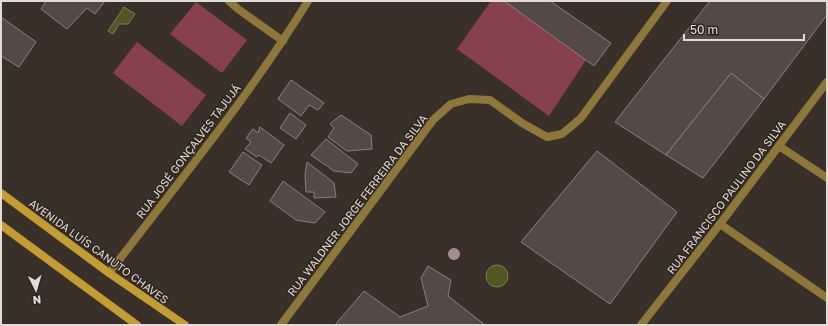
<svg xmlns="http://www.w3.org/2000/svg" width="828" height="326" font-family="'Golos Text',sans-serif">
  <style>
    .green { fill: #87414c }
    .water { fill: #515721; stroke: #7c7f58 }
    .building { fill: #554945; stroke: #8d807c }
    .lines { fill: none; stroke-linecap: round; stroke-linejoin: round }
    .lane { stroke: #8e773b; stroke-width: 8 }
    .street { stroke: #8e773b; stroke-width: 8 }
    .secondary { stroke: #c29d34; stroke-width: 8 }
    .tree { fill: #a28f8d }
    .labels { text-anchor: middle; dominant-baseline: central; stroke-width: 3; stroke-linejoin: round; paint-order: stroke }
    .street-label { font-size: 11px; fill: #e2dcd7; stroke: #2f261f }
  </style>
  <rect width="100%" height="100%" fill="#393029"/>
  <g class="green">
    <path d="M 491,1 L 504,1 L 586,60 L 549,116 L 457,49 Z"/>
    <path d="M 196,2 L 247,40 L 222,73 L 170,34 Z"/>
    <path d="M 137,42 L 206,95 L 182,126 L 113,73 Z"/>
  </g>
  <g class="water">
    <path d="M 124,7 L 135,14 L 128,24 L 119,24 L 113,34 L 108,31 Z"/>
    <circle cx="497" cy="276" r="11"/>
  </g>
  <g class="building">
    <path d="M 46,1 L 105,1 L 95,14 L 87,8 L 67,29 L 41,9 Z"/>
    <path d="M 504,1 L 550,1 L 611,43 L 594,66 Z"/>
    <path d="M 710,1 L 827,1 L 827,15 L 764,99 L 731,73 L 666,155 L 615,122 Z"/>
    <path d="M 1,17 L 36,42 L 19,67 L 1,56 Z"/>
    <path d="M 731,73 L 764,99 L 703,178 L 666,155 Z"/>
    <path d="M 291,80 L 324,103 L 318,110 L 309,105 L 301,116 L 278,99 Z"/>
    <path d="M 290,113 L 306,125 L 296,139 L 280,128 Z"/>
    <path d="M 341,115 L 371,135 L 372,149 L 347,151 L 328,137 L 334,128 L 330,124 Z"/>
    <path d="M 260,127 L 284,145 L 271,163 L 259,155 L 257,157 L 245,149 L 251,142 L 246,138 L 253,129 L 258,133 Z"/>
    <path d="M 326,139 L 358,164 L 351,173 L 334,171 L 311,155 Z"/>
    <path d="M 597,151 L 677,212 L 610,304 L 521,242 Z"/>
    <path d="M 243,152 L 262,165 L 249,185 L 229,172 Z"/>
    <path d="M 307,162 L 334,183 L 336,197 L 314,198 L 314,192 L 306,192 L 305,175 Z"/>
    <path d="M 283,181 L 325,212 L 315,223 L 296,220 L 270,201 Z"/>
    <path d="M 428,266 L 451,280 L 448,296 L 485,325 L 335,325 L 364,291 L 400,317 L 428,306 L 421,278 Z"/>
  </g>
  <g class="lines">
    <path class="lane" d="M 779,146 L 827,178"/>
    <g class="street">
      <path d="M 229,1 L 238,9 L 283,41"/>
      <path d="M 720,224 L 827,298"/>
      <path d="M 109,273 C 177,184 249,97 308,1"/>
      <path d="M 281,325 L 433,120 L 451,104 L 469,99 L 490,100 L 522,123 L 547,137 L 562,134 L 581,118 L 667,1"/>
      <path d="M 641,325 L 720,224 L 827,82"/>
    </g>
    <g class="secondary">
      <path d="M 1,193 L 109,273 L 185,325"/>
      <path d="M 1,225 L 137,325"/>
    </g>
  </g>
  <circle class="tree" cx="454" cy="254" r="6"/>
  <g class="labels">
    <g class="street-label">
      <text transform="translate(188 151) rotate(-53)">RUA JOSÉ GONÇALVES TAJUJÁ</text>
      <text transform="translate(726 197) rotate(-53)">RUA FRANCISCO PAULINO DA SILVA</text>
      <text transform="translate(357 205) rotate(-53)">RUA WALDNER JORGE FERREIRA DA SILVA</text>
      <text transform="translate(99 251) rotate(36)">AVENIDA LUÍS CANUTO CHAVES</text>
    </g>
  </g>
  <rect width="828" height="326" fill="none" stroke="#e2dcd7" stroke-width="4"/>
  <g transform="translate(36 290) rotate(175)" stroke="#2f261f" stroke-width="3" paint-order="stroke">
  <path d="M0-3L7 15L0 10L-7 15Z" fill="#e2dcd7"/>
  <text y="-6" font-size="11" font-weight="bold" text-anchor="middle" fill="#e2dcd7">N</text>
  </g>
  <path d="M684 34v6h120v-6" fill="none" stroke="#e2dcd7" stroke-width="2"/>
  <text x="690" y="34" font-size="12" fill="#e2dcd7" stroke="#2f261f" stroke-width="3" paint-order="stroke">50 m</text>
</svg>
